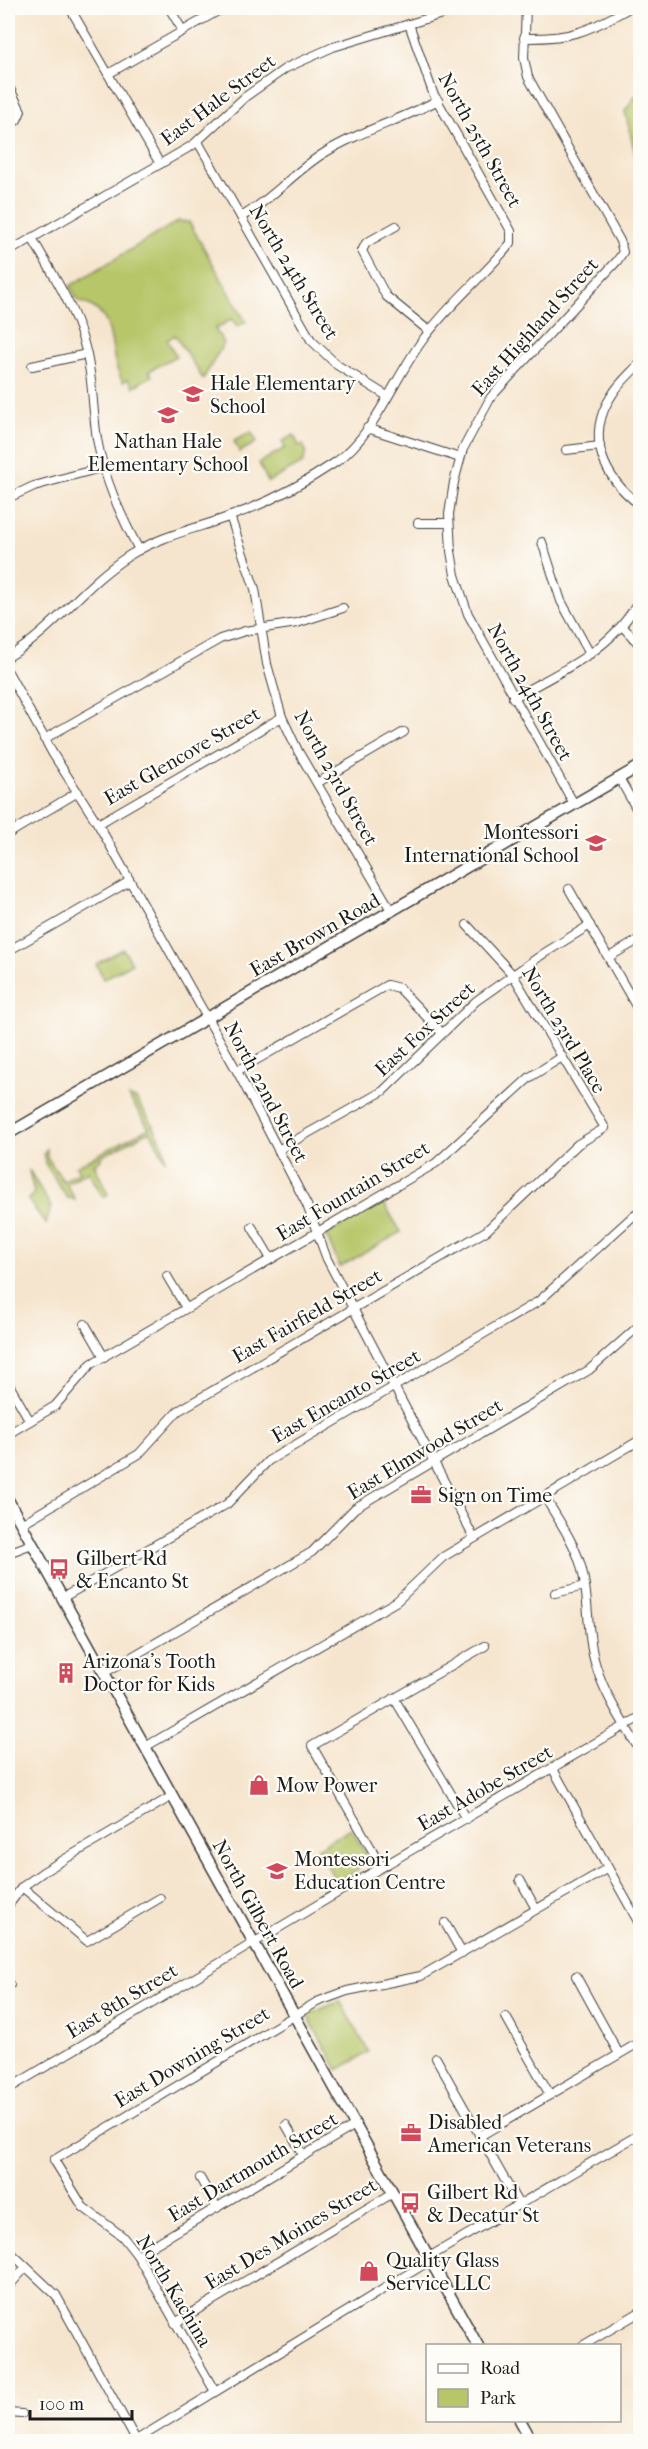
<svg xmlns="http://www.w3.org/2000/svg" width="648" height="2449" font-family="'IM FELL French Canon',serif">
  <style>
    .green { fill: #b7c669; stroke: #6a7142; stroke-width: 1.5 }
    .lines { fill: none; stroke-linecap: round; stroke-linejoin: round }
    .minor-casing { stroke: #3d3a37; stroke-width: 10 }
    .major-casing { stroke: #3d3a37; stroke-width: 13 }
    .minor { stroke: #fff; stroke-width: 8 }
    .major { stroke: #fff; stroke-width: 10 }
    .labels { text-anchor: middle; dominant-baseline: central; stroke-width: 4.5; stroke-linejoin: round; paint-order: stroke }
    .street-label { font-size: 20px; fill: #1c1c1c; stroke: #fdfcf7 }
    .poi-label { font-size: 20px; fill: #1c1c1c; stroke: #fdfcf7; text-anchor: start }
  </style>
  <rect width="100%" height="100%" fill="#fdfcf7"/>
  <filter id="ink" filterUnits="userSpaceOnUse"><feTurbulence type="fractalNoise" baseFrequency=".0167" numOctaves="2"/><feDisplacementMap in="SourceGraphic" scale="12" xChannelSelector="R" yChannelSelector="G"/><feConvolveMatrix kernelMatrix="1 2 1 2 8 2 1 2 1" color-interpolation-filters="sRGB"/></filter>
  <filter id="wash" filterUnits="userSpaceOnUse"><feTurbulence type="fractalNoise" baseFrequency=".008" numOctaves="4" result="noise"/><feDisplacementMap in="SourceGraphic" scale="24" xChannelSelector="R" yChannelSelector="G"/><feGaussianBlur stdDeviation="1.35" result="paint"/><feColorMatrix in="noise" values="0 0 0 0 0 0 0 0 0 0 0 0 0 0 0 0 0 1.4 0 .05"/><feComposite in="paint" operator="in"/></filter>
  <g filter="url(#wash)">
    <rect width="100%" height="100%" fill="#f6e5ce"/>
    <g class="green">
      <path d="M 640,90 L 640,166 L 636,157 L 625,111 Z"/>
      <path d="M 178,221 L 189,222 L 246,322 L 237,327 L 232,319 L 215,329 L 224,343 L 203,379 L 175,335 L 167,340 L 176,356 L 149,371 L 152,376 L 133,387 L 128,379 L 123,382 C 104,352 123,313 78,301 L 70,286 Z"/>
      <path d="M 251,432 L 257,442 L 240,452 L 234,441 Z"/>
      <path d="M 294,435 L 299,446 L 303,445 L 306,451 L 303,463 L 268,482 L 259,463 L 285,448 L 282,441 Z"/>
      <path d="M 123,949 L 132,963 L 104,979 L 96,964 Z"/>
      <path d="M 129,1097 L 136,1099 C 145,1112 168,1145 165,1159 L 150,1131 L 100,1157 L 101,1160 L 94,1164 L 108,1194 L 105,1197 L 103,1197 L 88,1171 L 66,1184 L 75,1199 L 67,1198 L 45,1163 L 44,1153 L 47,1149 L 47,1157 L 63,1181 L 79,1172 L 76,1166 L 149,1128 Z"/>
      <path d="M 29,1170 L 51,1207 L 46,1224 L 28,1200 L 34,1193 Z"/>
      <path d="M 383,1202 L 401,1232 L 340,1267 L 326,1235 Z"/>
      <path d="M 351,1828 L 370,1861 L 337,1883 L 317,1848 Z"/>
      <path d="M 340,2001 L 369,2052 L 338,2070 L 307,2015 Z"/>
    </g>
  </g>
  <g filter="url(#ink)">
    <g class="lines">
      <g class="minor-casing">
        <g id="minor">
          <path d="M 70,8 L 160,164"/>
          <path d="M 169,8 L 183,31"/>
          <path d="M 526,8 L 524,58 L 528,77 L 620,241 L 623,252 L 617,261 L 491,397 L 463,449 L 454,482 L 449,514 L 451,551 L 455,575 L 468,614 L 574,804"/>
          <path d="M 524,38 C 571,39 589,31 629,8"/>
          <path d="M 108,74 L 223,8"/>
          <path d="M 8,85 L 21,111 L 17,120 L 8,126"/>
          <path d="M 198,142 L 311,340 L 337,365 L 387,396"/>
          <path d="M 241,217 C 271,200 292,174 321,155 C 358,131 400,121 438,100"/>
          <path d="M 396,226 L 366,243 L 362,251 L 386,296 L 429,331"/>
          <path d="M 32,238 C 51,271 72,303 83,340 C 93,372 92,406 97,439 C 104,479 120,514 139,550"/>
          <path d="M 8,252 L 193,145 L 245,97 L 286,68 L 333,47 L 462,8"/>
          <path d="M 640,363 C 631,373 619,383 612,395 C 584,437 604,478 640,505"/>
          <path d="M 32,366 L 87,354"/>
          <path d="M 367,428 L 460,458"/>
          <path d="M 566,450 L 600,446"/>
          <path d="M 8,498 L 34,486 L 104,467"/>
          <path d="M 230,516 L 255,589 L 267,664 L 282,717 L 298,751 L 392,912"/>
          <path d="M 418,523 L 449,523"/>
          <path d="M 542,542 L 561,601 L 590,654"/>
          <path d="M 622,626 L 640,645"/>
          <path d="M 8,657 C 54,630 84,584 130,555 C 162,535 196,529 231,516 C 268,503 303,484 336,462 C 376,434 395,375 425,337 C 450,303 484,276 511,243 L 511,231 L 433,93 L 409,24"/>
          <path d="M 8,672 L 53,754 L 98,824 L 237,1071 L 307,1205 L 327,1259 L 474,1538"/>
          <path d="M 513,698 C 562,670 614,650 640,598"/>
          <path d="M 44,739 L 220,639 L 245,631 L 297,623 L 343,608"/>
          <path d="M 619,778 L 640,815"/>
          <path d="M 317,783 L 404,732"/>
          <path d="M 98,824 L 282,717"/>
          <path d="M 8,834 L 78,792"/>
          <path d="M 569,889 L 640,1013"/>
          <path d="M 8,951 L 130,881"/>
          <path d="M 609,957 L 640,939"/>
          <path d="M 237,1071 L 387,985 L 399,988 L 442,1033"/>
          <path d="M 278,1150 L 383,1091 L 476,1001 L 543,954 L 590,925"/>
          <path d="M 252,1227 L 271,1259"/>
          <path d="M 167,1276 L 186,1308"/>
          <path d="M 85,1324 L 104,1357"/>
          <path d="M 8,1383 L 30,1421"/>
          <path d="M 8,1434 L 55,1406 L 91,1364 L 436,1163 L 530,1077 L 562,1057"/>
          <path d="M 545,1497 C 558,1520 576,1544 582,1570 C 590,1601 586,1635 596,1666 C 606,1698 624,1723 640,1751"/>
          <path d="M 21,1524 L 139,1454 L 178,1411 L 486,1231 L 578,1144 L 605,1128 L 513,975 L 467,925"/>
          <path d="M 8,1553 L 32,1544"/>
          <path d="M 555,1593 L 585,1586"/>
          <path d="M 62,1598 L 227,1504 L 268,1461 L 539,1301 L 631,1218 L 640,1212"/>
          <path d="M 104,1673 L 312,1552 L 355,1508 L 589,1370 L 640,1325"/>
          <path d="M 394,1698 L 466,1819"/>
          <path d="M 145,1747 L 397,1601 L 443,1557 L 640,1440"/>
          <path d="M 553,1769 L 640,1925"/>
          <path d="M 382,1867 L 312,1746 L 485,1646"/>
          <path d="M 520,1880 L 536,1909"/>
          <path d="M 22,1887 L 87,1941 L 160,1898"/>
          <path d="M 8,1906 L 22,1887 L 43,1872 L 172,1796"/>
          <path d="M 445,1923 L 462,1953"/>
          <path d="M 576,1976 L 619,2054"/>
          <path d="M 8,1984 L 10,1985"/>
          <path d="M 506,2017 L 550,2095"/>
          <path d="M 436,2058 L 519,2205"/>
          <path d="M 8,2089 L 339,1892 L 640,1717"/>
          <path d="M 286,2125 L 304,2156"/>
          <path d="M 480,2136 L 640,2042"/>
          <path d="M 200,2178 L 217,2208"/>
          <path d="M 8,2250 L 56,2295 L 137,2442"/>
          <path d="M 137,2255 L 355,2125"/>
          <path d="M 429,2257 L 640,2134"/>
          <path d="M 8,2287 L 26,2267"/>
          <path d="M 175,2323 L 393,2193"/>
          <path d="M 582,2346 L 640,2312"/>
          <path d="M 214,2390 L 137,2255 L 122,2236 L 83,2207 L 54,2160 L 317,2002 L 347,1991 L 421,1976 L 608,1868"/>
          <path d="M 8,2413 L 22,2414"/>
          <path d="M 133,2442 L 431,2260"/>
        </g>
      </g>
      <g class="major-casing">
        <g id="major">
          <path d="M 8,1134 L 640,766"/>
          <path d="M 8,1500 L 478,2346"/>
          <path d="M 520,2420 L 530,2438 L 534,2442"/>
        </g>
      </g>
      <use href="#minor" class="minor"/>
      <use href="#major" class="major"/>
    </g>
  </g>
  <defs>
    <g id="school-bare" transform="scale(1.62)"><path d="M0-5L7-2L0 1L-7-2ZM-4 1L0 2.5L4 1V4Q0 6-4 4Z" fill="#d1495b" stroke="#fdfcf7" stroke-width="2.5" paint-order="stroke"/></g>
    <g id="office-bare" transform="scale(1.62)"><path d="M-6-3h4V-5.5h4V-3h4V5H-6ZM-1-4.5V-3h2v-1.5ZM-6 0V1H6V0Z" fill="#d1495b" stroke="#fdfcf7" stroke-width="2.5" paint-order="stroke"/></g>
    <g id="bus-bare" transform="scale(1.62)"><path d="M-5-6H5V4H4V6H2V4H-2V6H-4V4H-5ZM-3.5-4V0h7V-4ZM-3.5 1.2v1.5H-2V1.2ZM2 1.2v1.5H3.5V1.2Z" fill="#d1495b" stroke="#fdfcf7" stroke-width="2.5" paint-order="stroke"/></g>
    <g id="building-bare" transform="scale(1.62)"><path d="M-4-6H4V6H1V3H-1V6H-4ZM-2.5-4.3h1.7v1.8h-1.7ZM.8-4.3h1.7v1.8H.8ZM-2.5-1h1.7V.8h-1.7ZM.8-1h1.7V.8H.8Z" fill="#d1495b" stroke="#fdfcf7" stroke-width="2.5" paint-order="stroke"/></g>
    <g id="shop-bare" transform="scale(1.62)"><path d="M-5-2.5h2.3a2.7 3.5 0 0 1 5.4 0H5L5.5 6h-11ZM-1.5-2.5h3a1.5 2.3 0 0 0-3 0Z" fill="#d1495b" stroke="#fdfcf7" stroke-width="2.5" paint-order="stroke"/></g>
  </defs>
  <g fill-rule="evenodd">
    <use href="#school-bare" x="193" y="394"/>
    <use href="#school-bare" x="168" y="415"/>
    <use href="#school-bare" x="596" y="843"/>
    <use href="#office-bare" x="421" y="1495"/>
    <use href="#bus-bare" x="59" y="1569"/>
    <use href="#building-bare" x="66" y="1673"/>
    <use href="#shop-bare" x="259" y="1785"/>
    <use href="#school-bare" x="277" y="1871"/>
    <use href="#office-bare" x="411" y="2133"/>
    <use href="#bus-bare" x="410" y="2203"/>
    <use href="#shop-bare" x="369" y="2271"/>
  </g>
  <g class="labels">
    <g class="street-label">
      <text transform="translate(218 100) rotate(-37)">East Hale Street</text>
      <text transform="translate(480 140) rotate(61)">North 25th Street</text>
      <text transform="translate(294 272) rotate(59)">North 24th Street</text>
      <text transform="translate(535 327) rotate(-48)">East Highland Street</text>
      <text transform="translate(530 692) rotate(61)">North 24th Street</text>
      <text transform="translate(182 756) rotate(-30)">East Glencove Street</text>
      <text transform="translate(336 778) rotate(61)">North 23rd Street</text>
      <text transform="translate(315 935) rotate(-30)">East Brown Road</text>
      <text transform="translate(425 1029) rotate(-43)">East Fox Street</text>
      <text transform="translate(564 1030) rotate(59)">North 23rd Place</text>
      <text transform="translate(266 1092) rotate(62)">North 22nd Street</text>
      <text transform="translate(353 1191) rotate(-31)">East Fountain Street</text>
      <text transform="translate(307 1316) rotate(-30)">East Fairfield Street</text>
      <text transform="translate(346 1396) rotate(-30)">East Encanto Street</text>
      <text transform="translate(425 1449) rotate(-31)">East Elmwood Street</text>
      <text transform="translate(485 1788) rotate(-30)">East Adobe Street</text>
      <text transform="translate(258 1914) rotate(61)">North Gilbert Road</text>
      <text transform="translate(122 2001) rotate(-31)">East 8th Street</text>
      <text transform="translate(192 2057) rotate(-31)">East Downing Street</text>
      <text transform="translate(253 2167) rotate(-31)">East Dartmouth Street</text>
      <text transform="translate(291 2234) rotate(-31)">East Des Moines Street</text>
      <text transform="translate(174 2291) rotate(59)">North Kachina</text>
    </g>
    <g class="poi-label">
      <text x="210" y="383">Hale Elementary<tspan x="210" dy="23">School</tspan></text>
      <text x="168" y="441" text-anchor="middle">Nathan Hale<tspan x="168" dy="23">Elementary School</tspan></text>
      <text x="579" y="832" text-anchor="end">Montessori<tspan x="579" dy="23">International School</tspan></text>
      <text x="438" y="1495">Sign on Time</text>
      <text x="76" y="1558">Gilbert Rd<tspan x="76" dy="23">&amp; Encanto St</tspan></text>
      <text x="83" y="1661">Arizona's Tooth<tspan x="83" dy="23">Doctor for Kids</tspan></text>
      <text x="276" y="1785">Mow Power</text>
      <text x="294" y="1859">Montessori<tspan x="294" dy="23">Education Centre</tspan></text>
      <text x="428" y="2122">Disabled<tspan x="428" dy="23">American Veterans</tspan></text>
      <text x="427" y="2192">Gilbert Rd<tspan x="427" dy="23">&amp; Decatur St</tspan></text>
      <text x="386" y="2260">Quality Glass<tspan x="386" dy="23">Service LLC</tspan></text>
    </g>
  </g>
  <rect width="648" height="2449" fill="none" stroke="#fdfcf7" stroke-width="30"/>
  <rect x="426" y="2344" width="195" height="78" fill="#fdfcf7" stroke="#a3a29f" stroke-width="1.5"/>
  <rect x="438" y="2364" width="30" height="9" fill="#ffffff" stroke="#a3a29f" stroke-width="1.5"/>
  <text x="480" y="2374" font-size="18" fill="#1c1c1c">Road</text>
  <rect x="438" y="2389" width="30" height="18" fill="#b7c669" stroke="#a3a29f" stroke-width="1.5"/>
  <text x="480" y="2404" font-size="18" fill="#1c1c1c">Park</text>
  <path d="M30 2410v9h102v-9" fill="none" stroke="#1c1c1c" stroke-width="3"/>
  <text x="39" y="2410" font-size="18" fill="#1c1c1c" stroke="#fdfcf7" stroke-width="4.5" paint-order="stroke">100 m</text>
</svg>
